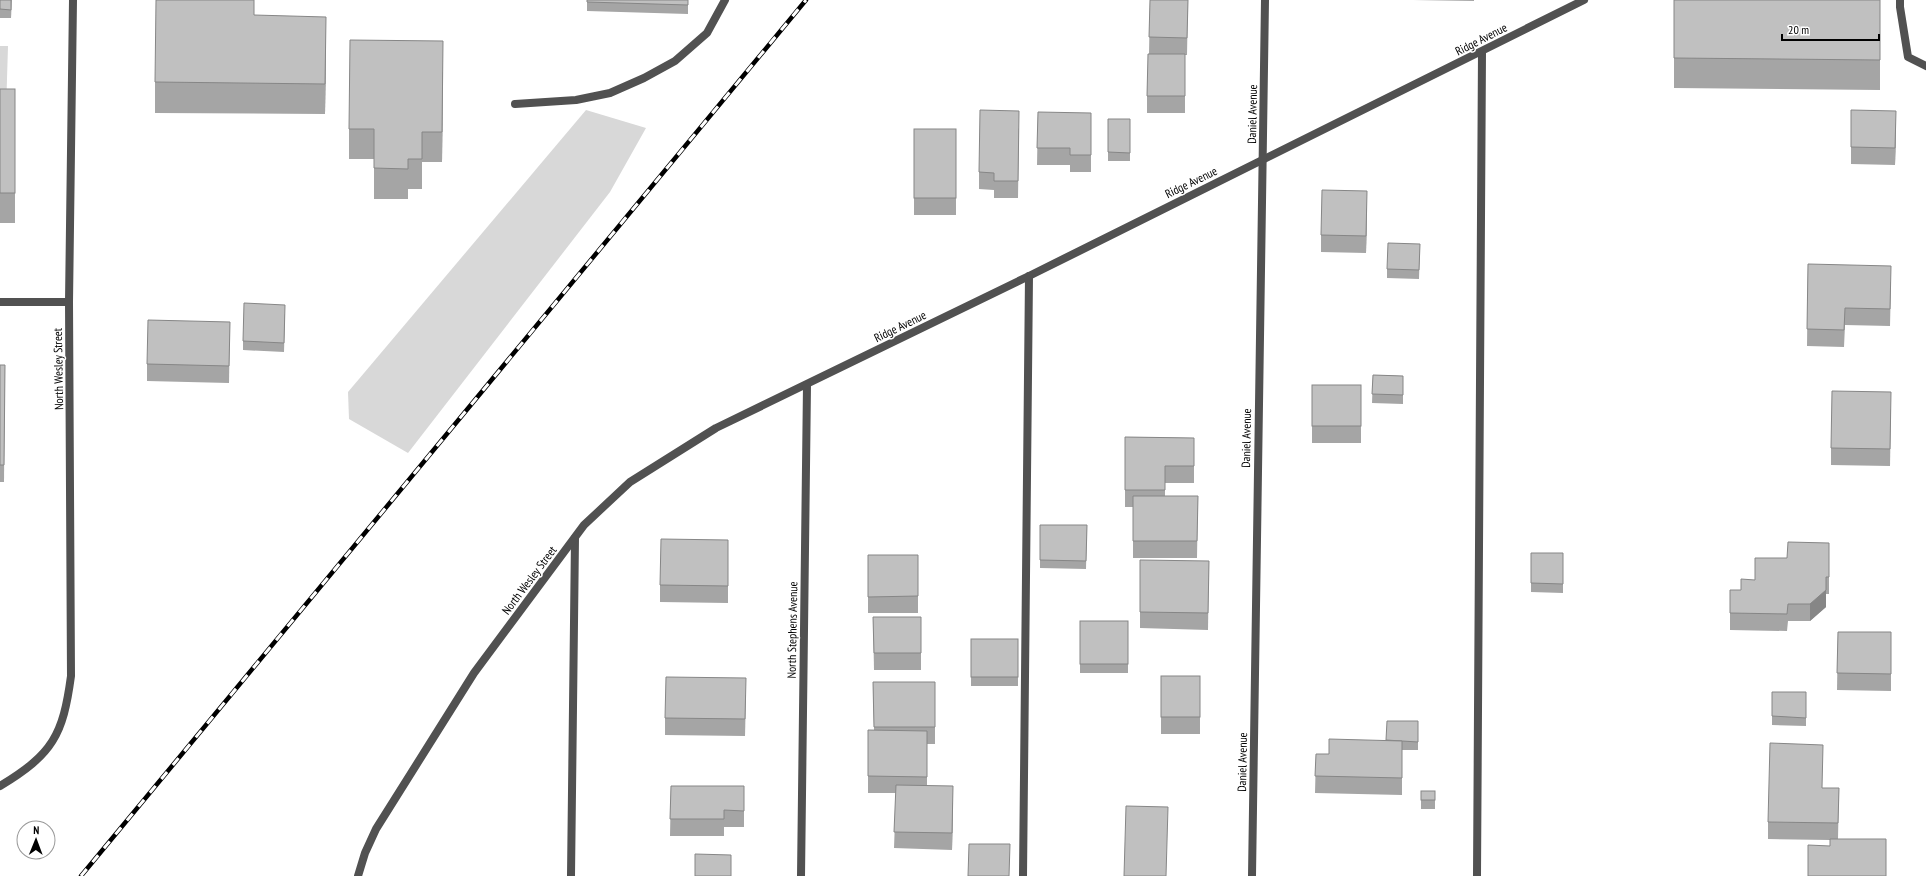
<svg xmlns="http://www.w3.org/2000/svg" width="1926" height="876" font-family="'PT Sans Narrow',sans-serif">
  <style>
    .green { fill: #d8d8d8 }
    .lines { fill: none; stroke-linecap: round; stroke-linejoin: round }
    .service { stroke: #515151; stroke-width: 8 }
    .minor { stroke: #515151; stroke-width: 8 }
    .rail-casing { stroke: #000; stroke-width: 4.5 }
    .rail { stroke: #fff; stroke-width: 3; stroke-dasharray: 9; stroke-linecap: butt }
    .wall { fill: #a5a5a5 }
    .shaded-wall { fill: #868686 }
    .building { fill: #c0c0c0; stroke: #868686 }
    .labels { text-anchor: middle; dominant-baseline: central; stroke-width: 3; stroke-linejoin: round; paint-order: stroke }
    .street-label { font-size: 12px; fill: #000; stroke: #fff }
  </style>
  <rect width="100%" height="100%" fill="#fff"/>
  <g class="green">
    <path d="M 0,46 L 8,46 L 6,112 L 0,111 Z"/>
    <path d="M 586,110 L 646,128 L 610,192 L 408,453 L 349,419 L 348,392 Z"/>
  </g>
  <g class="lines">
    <g class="service">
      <path d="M 1900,0 L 1900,7 L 1908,57 L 1926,66"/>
      <path d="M 515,104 L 576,100 L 610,93 L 644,78 L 675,61 L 707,33 L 725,0"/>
      <path d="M 571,876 L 575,538"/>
      <path d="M 1023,876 L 1029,276"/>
      <path d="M 1477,876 L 1482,52"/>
    </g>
    <g class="minor">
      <path d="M 0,302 L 69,302"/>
      <path d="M 0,786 C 53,754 63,735 71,676 L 69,302 L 73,0"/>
      <path d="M 358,876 L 365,853 L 376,829 L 474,673 L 584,525 L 630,482 L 716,428 L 1029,276 L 1584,0"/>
      <path d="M 801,876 L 807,385"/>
      <path d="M 1252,876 L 1265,0"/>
    </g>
    <g class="rail-casing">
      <path id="rail" d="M 81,876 L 806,0"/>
    </g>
    <use href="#rail" class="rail"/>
  </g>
  <g class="wall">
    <path d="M 0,0 L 12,0 L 11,18 L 0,18 Z"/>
    <path d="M 587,0 L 688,0 L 688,14 L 587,11 Z"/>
    <path d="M 1150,0 L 1188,0 L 1187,55 L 1185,55 L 1185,113 L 1147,113 L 1147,96 L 1149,54 Z"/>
    <path d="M 1413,0 L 1474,0 L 1474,1 Z"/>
    <path d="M 1880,0 L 1880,90 L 1674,88 L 1674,58 Z"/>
    <path d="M 254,15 L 326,47 L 325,114 L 155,113 L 155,82 Z"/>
    <path d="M 443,72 L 442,162 L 422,162 L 422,189 L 408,189 L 408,199 L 374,199 L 374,159 L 349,159 L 349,129 Z"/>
    <rect x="0" y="89" width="15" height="134"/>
    <path d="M 1038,112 L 1091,130 L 1091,172 L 1070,172 L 1070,165 L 1037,165 Z"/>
    <rect x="1108" y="119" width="22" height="42"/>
    <path d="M 1019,128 L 1018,198 L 994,198 L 994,190 L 979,189 L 979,172 Z"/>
    <path d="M 1896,128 L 1895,165 L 1851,164 L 1851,147 Z"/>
    <rect x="914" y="129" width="42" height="86"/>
    <path d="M 1367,208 L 1366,253 L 1321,252 L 1321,235 Z"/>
    <path d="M 1420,244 L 1419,279 L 1387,278 L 1387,269 Z"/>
    <path d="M 1808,264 L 1891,282 L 1890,326 L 1845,325 L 1844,347 L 1807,346 Z"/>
    <path d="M 285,314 L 284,352 L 243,350 L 243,341 Z"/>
    <path d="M 230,322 L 229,383 L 147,381 L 147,364 Z"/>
    <path d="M 0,365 L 5,365 L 4,482 L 0,482 Z"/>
    <path d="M 1373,375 L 1403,376 L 1403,404 L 1372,403 Z"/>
    <rect x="1312" y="385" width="49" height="58"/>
    <path d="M 1891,409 L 1890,466 L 1831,465 L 1831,448 Z"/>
    <path d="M 1125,437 L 1194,438 L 1194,483 L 1165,483 L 1165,496 L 1198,496 L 1197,558 L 1133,558 L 1133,507 L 1125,507 Z"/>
    <path d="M 1040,525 L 1087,525 L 1086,569 L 1040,568 Z"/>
    <path d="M 728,540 L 728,603 L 660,602 L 660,585 Z"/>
    <path d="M 1829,543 L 1829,594 L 1826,594 L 1826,607 L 1810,621 L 1788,621 L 1787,631 L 1730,630 L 1730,590 L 1741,590 L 1755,580 L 1787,558 Z"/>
    <path d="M 1563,553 L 1563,593 L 1531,592 L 1531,583 Z"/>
    <rect x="868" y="555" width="50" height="58"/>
    <path d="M 1209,561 L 1208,630 L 1140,628 L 1140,612 Z"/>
    <path d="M 873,617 L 921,617 L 921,670 L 874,670 Z"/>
    <rect x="1080" y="621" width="48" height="52"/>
    <path d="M 1838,632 L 1891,632 L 1891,691 L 1837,690 Z"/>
    <rect x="971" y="639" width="47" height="47"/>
    <rect x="1161" y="676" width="39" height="58"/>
    <path d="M 873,682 L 935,682 L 935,744 L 927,744 L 927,785 L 953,803 L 952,850 L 894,848 L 896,793 L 868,793 L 868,730 L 874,730 Z"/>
    <path d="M 1772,692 L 1806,701 L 1806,726 L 1772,725 Z"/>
    <path d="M 746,695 L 745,736 L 665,735 L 665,718 Z"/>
    <path d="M 1418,721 L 1418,750 L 1402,750 L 1402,795 L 1315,793 L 1316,754 L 1329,754 L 1386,740 Z"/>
    <path d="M 671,786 L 744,786 L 744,827 L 724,827 L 724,836 L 670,836 Z"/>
    <path d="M 1822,788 L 1839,788 L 1838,839 L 1830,846 L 1830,840 L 1768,839 L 1768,822 Z"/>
    <rect x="1421" y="791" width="14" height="18"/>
  </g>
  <g class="shaded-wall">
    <path d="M 326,17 L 326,47 L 325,114 L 325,84 Z"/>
    <path d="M 443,41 L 443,72 L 442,162 L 442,132 Z"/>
    <path d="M 1896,111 L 1896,128 L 1895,165 L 1895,148 Z"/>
    <path d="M 1367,191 L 1367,208 L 1366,253 L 1366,236 Z"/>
    <path d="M 1826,577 L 1826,607 L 1810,621 L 1810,604 Z"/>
    <path d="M 953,786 L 953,803 L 952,850 L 952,833 Z"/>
  </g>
  <g class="building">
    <path d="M 0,0 L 11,0 L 11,10 L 0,9 Z"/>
    <path d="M 156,0 L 254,0 L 254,15 L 326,17 L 325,84 L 155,82 Z"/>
    <path d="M 587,0 L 688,0 L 688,5 L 587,2 Z"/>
    <path d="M 1150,0 L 1188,0 L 1187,38 L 1149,37 Z"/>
    <path d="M 1674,0 L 1880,0 L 1880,60 L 1674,58 Z"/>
    <path d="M 350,40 L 443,41 L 442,132 L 422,132 L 422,159 L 408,159 L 408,169 L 374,168 L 374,129 L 349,129 Z"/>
    <path d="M 1148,54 L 1185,54 L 1185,96 L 1147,96 Z"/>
    <rect x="0" y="89" width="15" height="104"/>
    <path d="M 980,110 L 1019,111 L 1018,181 L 994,181 L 994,173 L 979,172 Z"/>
    <path d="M 1851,110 L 1896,111 L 1895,148 L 1851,147 Z"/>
    <path d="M 1038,112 L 1091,113 L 1091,155 L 1070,155 L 1070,148 L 1037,148 Z"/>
    <path d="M 1108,119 L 1130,119 L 1130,153 L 1108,152 Z"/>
    <rect x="914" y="129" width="42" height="69"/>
    <path d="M 1322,190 L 1367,191 L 1366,236 L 1321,235 Z"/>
    <path d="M 1388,243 L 1420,244 L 1419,270 L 1387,269 Z"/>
    <path d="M 1808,264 L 1891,266 L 1890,309 L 1845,308 L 1844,330 L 1807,329 Z"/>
    <path d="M 244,303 L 285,305 L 284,343 L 243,341 Z"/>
    <path d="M 148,320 L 230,322 L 229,366 L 147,364 Z"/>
    <path d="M 0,365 L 5,365 L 4,465 L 0,465 Z"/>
    <path d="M 1373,375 L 1403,376 L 1403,395 L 1372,394 Z"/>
    <rect x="1312" y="385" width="49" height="41"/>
    <path d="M 1832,391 L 1891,392 L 1890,449 L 1831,448 Z"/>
    <path d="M 1125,437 L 1194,438 L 1194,466 L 1165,466 L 1165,490 L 1125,490 Z"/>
    <path d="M 1133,496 L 1198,496 L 1197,541 L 1133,541 Z"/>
    <path d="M 1040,525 L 1087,525 L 1086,561 L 1040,560 Z"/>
    <path d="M 661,539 L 728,540 L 728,586 L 660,585 Z"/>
    <path d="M 1788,542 L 1829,543 L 1829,577 L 1826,577 L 1826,590 L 1810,604 L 1788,604 L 1787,614 L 1730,613 L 1730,590 L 1741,590 L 1741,579 L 1755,580 L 1755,558 L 1787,558 Z"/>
    <path d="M 1531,553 L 1563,553 L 1563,584 L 1531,583 Z"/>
    <path d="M 868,555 L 918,555 L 918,596 L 868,597 Z"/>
    <path d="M 1140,560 L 1209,561 L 1208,613 L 1140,612 Z"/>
    <path d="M 873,617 L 921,617 L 921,653 L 874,653 Z"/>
    <rect x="1080" y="621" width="48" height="43"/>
    <path d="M 1838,632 L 1891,632 L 1891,674 L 1837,673 Z"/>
    <rect x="971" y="639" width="47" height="38"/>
    <rect x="1161" y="676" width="39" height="41"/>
    <path d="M 666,677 L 746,678 L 745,719 L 665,718 Z"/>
    <path d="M 873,682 L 935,682 L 935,727 L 874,727 Z"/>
    <path d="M 1772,692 L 1806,692 L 1806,718 L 1772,716 Z"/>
    <path d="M 1387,721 L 1418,721 L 1418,742 L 1386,740 Z"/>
    <path d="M 868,730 L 927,731 L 927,777 L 868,776 Z"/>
    <path d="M 1329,739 L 1402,741 L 1402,778 L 1315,776 L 1316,754 L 1329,754 Z"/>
    <path d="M 1770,743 L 1823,745 L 1822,788 L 1839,788 L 1838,823 L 1768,822 Z"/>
    <path d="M 896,785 L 953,786 L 952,833 L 894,832 Z"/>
    <path d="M 671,786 L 744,786 L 744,811 L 724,810 L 724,819 L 670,819 Z"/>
    <rect x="1421" y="791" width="14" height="9"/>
    <path d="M 1126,806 L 1168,807 L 1166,876 L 1124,876 Z"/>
    <path d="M 1830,839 L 1886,839 L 1886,876 L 1808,876 L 1808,845 L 1830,846 Z"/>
    <path d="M 969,844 L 1010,844 L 1009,876 L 968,876 Z"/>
    <path d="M 695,854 L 731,855 L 731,876 L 695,876 Z"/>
  </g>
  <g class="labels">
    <g class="street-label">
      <text transform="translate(1481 39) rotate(-27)">Ridge Avenue</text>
      <text transform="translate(1252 114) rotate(-89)">Daniel Avenue</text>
      <text transform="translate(1191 182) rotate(-26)">Ridge Avenue</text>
      <text transform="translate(900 326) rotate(-26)">Ridge Avenue</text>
      <text transform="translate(58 369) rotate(-91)">North Wesley Street</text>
      <text transform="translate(1246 438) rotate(-89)">Daniel Avenue</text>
      <text transform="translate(529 580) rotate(-53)">North Wesley Street</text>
      <text transform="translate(792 630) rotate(-89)">North Stephens Avenue</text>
      <text transform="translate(1242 762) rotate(-89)">Daniel Avenue</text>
    </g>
  </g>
  <g transform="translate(36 840) rotate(1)"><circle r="19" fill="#ffffff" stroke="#999999"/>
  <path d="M0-3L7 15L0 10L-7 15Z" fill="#000000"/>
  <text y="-6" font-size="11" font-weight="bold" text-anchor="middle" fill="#000000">N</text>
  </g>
  <path d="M1782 34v6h97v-6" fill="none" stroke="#000000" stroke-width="2"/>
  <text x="1788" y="34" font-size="12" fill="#000000" stroke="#ffffff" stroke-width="3" paint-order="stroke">20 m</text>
</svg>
